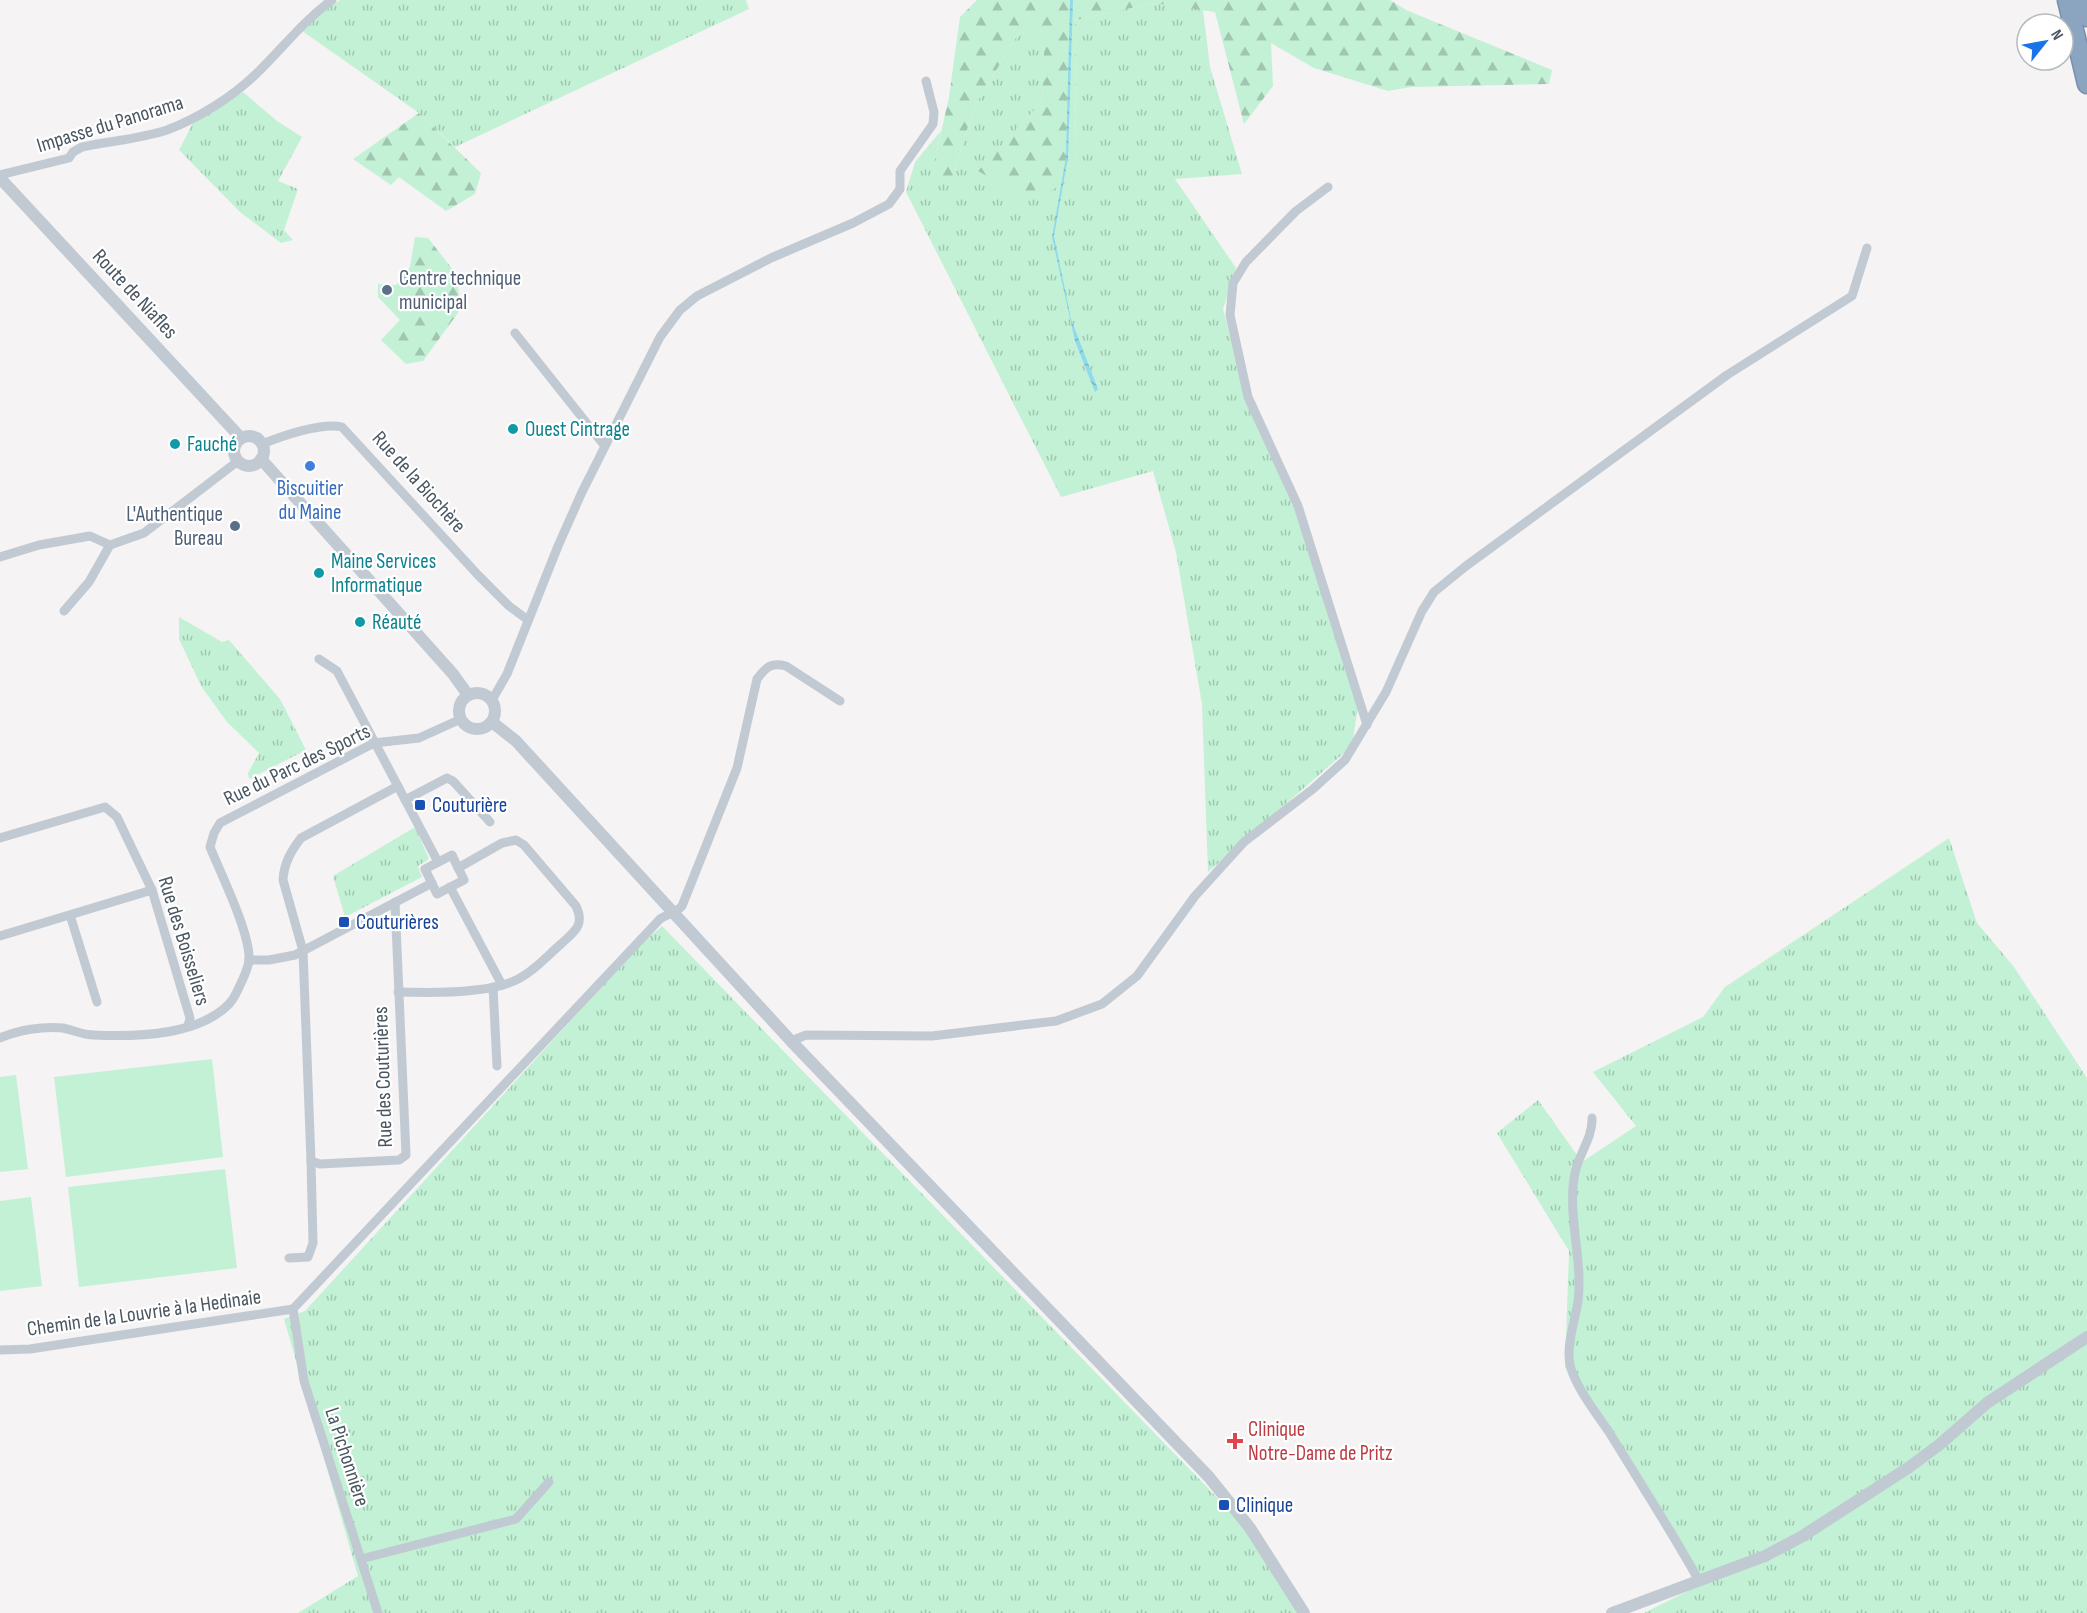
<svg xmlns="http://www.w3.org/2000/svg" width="2087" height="1613" font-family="'Sofia Sans Condensed',sans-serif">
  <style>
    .grass { fill: url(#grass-tufts) }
    .forest { fill: url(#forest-firs) }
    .pitch { fill: #c3f1d5 }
    .water { fill: url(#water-waves) }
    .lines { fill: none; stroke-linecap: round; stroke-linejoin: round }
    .motorway-casing { stroke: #7690ad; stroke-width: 21 }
    .minor { stroke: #c1cad2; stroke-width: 9 }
    .tertiary { stroke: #c1cad2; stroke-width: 12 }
    .motorway { stroke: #8ba5c1; stroke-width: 18 }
    .service-dot { fill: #5c6f8a; stroke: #fff; stroke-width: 2 }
    .culture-dot { fill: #0f9aa8; stroke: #fff; stroke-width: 2 }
    .shop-dot { fill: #3f7fe0; stroke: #fff; stroke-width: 2 }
    .transit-dot { fill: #1a4fb4; stroke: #fff; stroke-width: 2 }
    .health-dot { fill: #e0444e; stroke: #fff; stroke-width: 2 }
    .labels { text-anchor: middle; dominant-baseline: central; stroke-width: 4.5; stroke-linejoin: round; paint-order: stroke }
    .street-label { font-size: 21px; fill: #4a5661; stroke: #fff }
    .service-label { font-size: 21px; fill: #4e5e75; stroke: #fff; text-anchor: start }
    .culture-label { font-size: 21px; fill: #0d838f; stroke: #fff; text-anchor: start }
    .shop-label { font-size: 21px; fill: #366cbe; stroke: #fff }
    .transit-label { font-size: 21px; fill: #164399; stroke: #fff; text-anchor: start }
    .health-label { font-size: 21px; fill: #be3a42; stroke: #fff; text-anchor: start }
  </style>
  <defs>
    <pattern id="grass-tufts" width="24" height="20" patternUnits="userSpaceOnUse" patternTransform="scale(1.5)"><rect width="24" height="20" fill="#c3f1d5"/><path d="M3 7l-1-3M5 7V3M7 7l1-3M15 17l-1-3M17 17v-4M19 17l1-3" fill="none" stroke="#a0c6b0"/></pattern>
    <pattern id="forest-firs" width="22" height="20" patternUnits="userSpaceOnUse" patternTransform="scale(1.5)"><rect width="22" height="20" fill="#c3f1d5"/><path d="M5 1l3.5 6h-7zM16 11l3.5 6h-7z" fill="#a0c6b0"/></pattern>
    <pattern id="water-waves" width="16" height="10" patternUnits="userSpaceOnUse" patternTransform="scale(1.5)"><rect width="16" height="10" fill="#90daee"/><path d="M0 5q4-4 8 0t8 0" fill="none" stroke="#78b4c4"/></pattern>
  </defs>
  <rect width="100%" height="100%" fill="#f5f3f3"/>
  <g class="grass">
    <path d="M 340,0 L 746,0 L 749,9 L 455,147 L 419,113 L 298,28 Z"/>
    <path d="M 1154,3 L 1203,10 L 1210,67 L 1242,174 L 1175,179 L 1236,268 L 1223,309 L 1246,395 L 1303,529 L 1358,706 L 1352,746 L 1208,872 L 1202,704 L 1176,552 L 1153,471 L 1061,497 L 906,192 L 915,162 L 941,131 L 931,181 L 952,178 L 974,107 L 1020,31 L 1046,31 L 1042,102 L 979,171 L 1075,178 L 1076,20 Z"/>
    <path d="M 243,92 L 277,121 L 302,137 L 278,181 L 298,189 L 284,230 L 293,240 L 281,243 L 240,212 L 179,150 L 193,123 Z"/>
    <path d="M 179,617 L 222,642 L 229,640 L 280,699 L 306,750 L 249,779 L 248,773 L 259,753 L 227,722 L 201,686 L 179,639 Z"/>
    <path d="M 415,827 L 429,859 L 418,866 L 422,877 L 345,917 L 333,876 Z"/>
    <path d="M 1949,838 L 1977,923 L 2014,967 L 2087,1078 L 2087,1613 L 1644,1613 L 1698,1586 L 1565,1367 L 1569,1251 L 1497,1133 L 1538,1100 L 1582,1162 L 1636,1126 L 1593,1072 L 1703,1017 L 1725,987 Z"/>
    <path d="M 662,926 L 1237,1518 L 1299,1613 L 298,1613 L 358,1576 L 284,1319 L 305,1311 L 642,943 Z"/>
  </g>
  <g class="forest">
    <path d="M 977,0 L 1390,0 L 1406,10 L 1552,70 L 1549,84 L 1411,87 L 1388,91 L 1314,68 L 1271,43 L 1273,86 L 1244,124 L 1215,12 L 1154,3 L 1076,20 L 1075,178 L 1030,201 L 978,171 L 1042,102 L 1045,31 L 1020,31 L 974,107 L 952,178 L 930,182 L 949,97 L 960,17 Z"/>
    <path d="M 419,113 L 481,173 L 475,194 L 446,211 L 399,177 L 391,185 L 353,159 Z"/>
    <path d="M 415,237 L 428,238 L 457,275 L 460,310 L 423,361 L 406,364 L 381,340 L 400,320 L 378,297 L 378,284 L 396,285 L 410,267 Z"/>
  </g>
  <g class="pitch">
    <path d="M 212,1059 L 223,1157 L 66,1177 L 54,1077 Z"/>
    <path d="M 16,1075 L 28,1169 L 0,1172 L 0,1077 Z"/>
    <path d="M 225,1169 L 237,1268 L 79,1287 L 68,1187 Z"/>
    <path d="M 31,1197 L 42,1286 L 0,1291 L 0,1201 Z"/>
  </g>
  <path class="water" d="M 1070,0 L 1073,0 L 1068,157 L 1054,236 L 1071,319 L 1098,389 L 1095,392 L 1075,341 L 1052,237 L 1066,157 Z"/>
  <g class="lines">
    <g class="motorway-casing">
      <g id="motorway">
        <path d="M 2067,0 L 2087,84"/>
        <path d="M 2083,0 L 2087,17"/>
      </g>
    </g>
    <g class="minor">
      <path d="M 0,175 L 69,158 L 73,152 L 82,147 C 110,141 140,139 167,130 C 199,118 232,97 256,74 C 282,49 303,21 332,0"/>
      <path d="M 1328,187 L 1296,211 L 1246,262 L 1233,283 L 1230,315 L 1248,397 L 1298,506 L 1367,725"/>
      <path d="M 515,333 L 604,445"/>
      <path d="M 262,444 C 282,436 322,422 342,427 L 478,575 L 509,606 L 528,620"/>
      <path d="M 0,557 L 39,545 L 90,536 L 110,545"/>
      <path d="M 64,611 L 89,582 L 110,545 L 144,533 L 238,461"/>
      <path d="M 319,659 L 337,671 L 438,862"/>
      <path d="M 492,700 L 507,674 L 558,546 L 582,492 L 660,337 L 680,310 L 697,296 L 771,258 L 853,223 L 889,204 L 900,189 L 900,171 L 933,124 L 934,112 L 926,81"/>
      <path d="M 405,800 L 447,778 L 453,781 L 490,822"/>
      <path d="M 0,838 L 105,807 L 117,817 L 152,890 L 190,1018 L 188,1026"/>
      <path d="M 452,855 L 464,880 L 437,894 L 425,869 Z"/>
      <path d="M 450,887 L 502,985"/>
      <path d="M 395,902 L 406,1155 L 399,1160 L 320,1164 L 311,1161 L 303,951 L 283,880 C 284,863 291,851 301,838 L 398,786"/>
      <path d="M 70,915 L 97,1002"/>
      <path d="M 0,936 L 152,890"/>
      <path d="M 249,960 L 269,960 L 295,955 L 432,883"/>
      <path d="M 493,987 L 497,1066"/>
      <path d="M 398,992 C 429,993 486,994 514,981 C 532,973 546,957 561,944 C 575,931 585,925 576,906 L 524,845 L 516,840 L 502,843 L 458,868"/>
      <path d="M 0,1038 C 18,1030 43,1026 63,1028 C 73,1030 83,1035 94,1035 C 136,1037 198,1036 229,1004 C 235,998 238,989 242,981 C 245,974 249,966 249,959 C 250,933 221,874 210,847 L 214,833 L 220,823 L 374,743 L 419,738 L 461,719"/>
      <path d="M 791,1041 L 806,1035 L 932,1036 L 1056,1021 L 1102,1004 L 1137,976 L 1195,896 L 1244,842 L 1313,789 L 1345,760 L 1386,692 L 1422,611 L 1434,592 L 1466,566 L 1727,375 L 1852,296 L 1867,248"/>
      <path d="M 1592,1118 C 1593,1139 1577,1155 1574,1178 C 1568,1219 1583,1260 1578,1301 C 1575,1322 1566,1344 1570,1365 C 1575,1386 1596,1413 1609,1432 C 1639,1481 1671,1530 1699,1581"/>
      <path d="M 289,1258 L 308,1257 L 313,1243 L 311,1161"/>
      <path d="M 293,1309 L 660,919 C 667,914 676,913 682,906 L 737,768 L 757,679 C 766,667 771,662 786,666 L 840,701"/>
      <path d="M 293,1309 L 304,1381 L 378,1613"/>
      <path d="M 0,1350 L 30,1349 L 293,1309"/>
      <path d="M 361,1559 L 516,1519 L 549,1482"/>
    </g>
    <g class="tertiary">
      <path d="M 0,178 L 241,438"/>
      <circle cx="249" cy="451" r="15"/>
      <path d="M 261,459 L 453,674 L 468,695"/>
      <circle cx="477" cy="711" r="18"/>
      <path d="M 492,722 L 516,741 L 791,1041 L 1209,1477 L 1250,1528 L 1304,1613"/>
      <path d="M 1612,1613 L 1765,1556 L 1801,1537 L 1908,1468 L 1939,1445 L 1987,1403 L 2087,1337"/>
    </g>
    <use href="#motorway" class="motorway"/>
  </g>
  <g class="service-dot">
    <circle cx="387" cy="290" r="6"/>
    <circle cx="235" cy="526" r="6"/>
  </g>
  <g class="culture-dot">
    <circle cx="513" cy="429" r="6"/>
    <circle cx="175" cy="444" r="6"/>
    <circle cx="319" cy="573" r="6"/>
    <circle cx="360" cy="622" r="6"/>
  </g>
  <circle class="shop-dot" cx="310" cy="466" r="6"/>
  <g class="transit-dot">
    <rect x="414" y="799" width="12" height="12" rx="3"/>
    <rect x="338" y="916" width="12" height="12" rx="3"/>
    <rect x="1218" y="1499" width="12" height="12" rx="3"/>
  </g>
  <path class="health-dot" d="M1232 1432h6v6h6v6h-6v6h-6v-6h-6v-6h6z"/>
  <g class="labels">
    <g class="street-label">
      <text transform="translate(110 124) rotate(-17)">Impasse du Panorama</text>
      <text transform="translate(135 294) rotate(47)">Route de Niafles</text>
      <text transform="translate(419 482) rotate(48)">Rue de la Biochère</text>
      <text transform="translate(297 765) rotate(-26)">Rue du Parc des Sports</text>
      <text transform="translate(184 941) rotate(73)">Rue des Boisseliers</text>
      <text transform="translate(383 1077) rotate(-92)">Rue des Couturières</text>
      <text transform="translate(144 1313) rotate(-8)">Chemin de la Louvrie à la Hedinaie</text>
      <text transform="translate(347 1457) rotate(72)">La Pichonnière</text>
    </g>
    <g class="service-label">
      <text x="399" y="278">Centre technique<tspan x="399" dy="24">municipal</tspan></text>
      <text x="223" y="514" text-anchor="end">L'Authentique<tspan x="223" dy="24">Bureau</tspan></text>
    </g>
    <g class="culture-label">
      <text x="525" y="429">Ouest Cintrage</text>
      <text x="187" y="444">Fauché</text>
      <text x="331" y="561">Maine Services<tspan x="331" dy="24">Informatique</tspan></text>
      <text x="372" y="622">Réauté</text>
    </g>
    <g class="shop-label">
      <text x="310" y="488">Biscuitier<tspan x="310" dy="24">du Maine</tspan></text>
    </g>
    <g class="transit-label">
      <text x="432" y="805">Couturière</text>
      <text x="356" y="922">Couturières</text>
      <text x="1236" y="1505">Clinique</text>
    </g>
    <g class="health-label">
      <text x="1248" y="1429">Clinique<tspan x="1248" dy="24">Notre-Dame de Pritz</tspan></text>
    </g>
  </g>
  <g transform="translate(2045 42) rotate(59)"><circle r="28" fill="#ffffff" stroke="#b7bbc0" stroke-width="1.5"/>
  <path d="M0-4.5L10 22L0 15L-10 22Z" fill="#1a73e8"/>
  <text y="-9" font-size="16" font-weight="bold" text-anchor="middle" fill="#4a5661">N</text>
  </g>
</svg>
